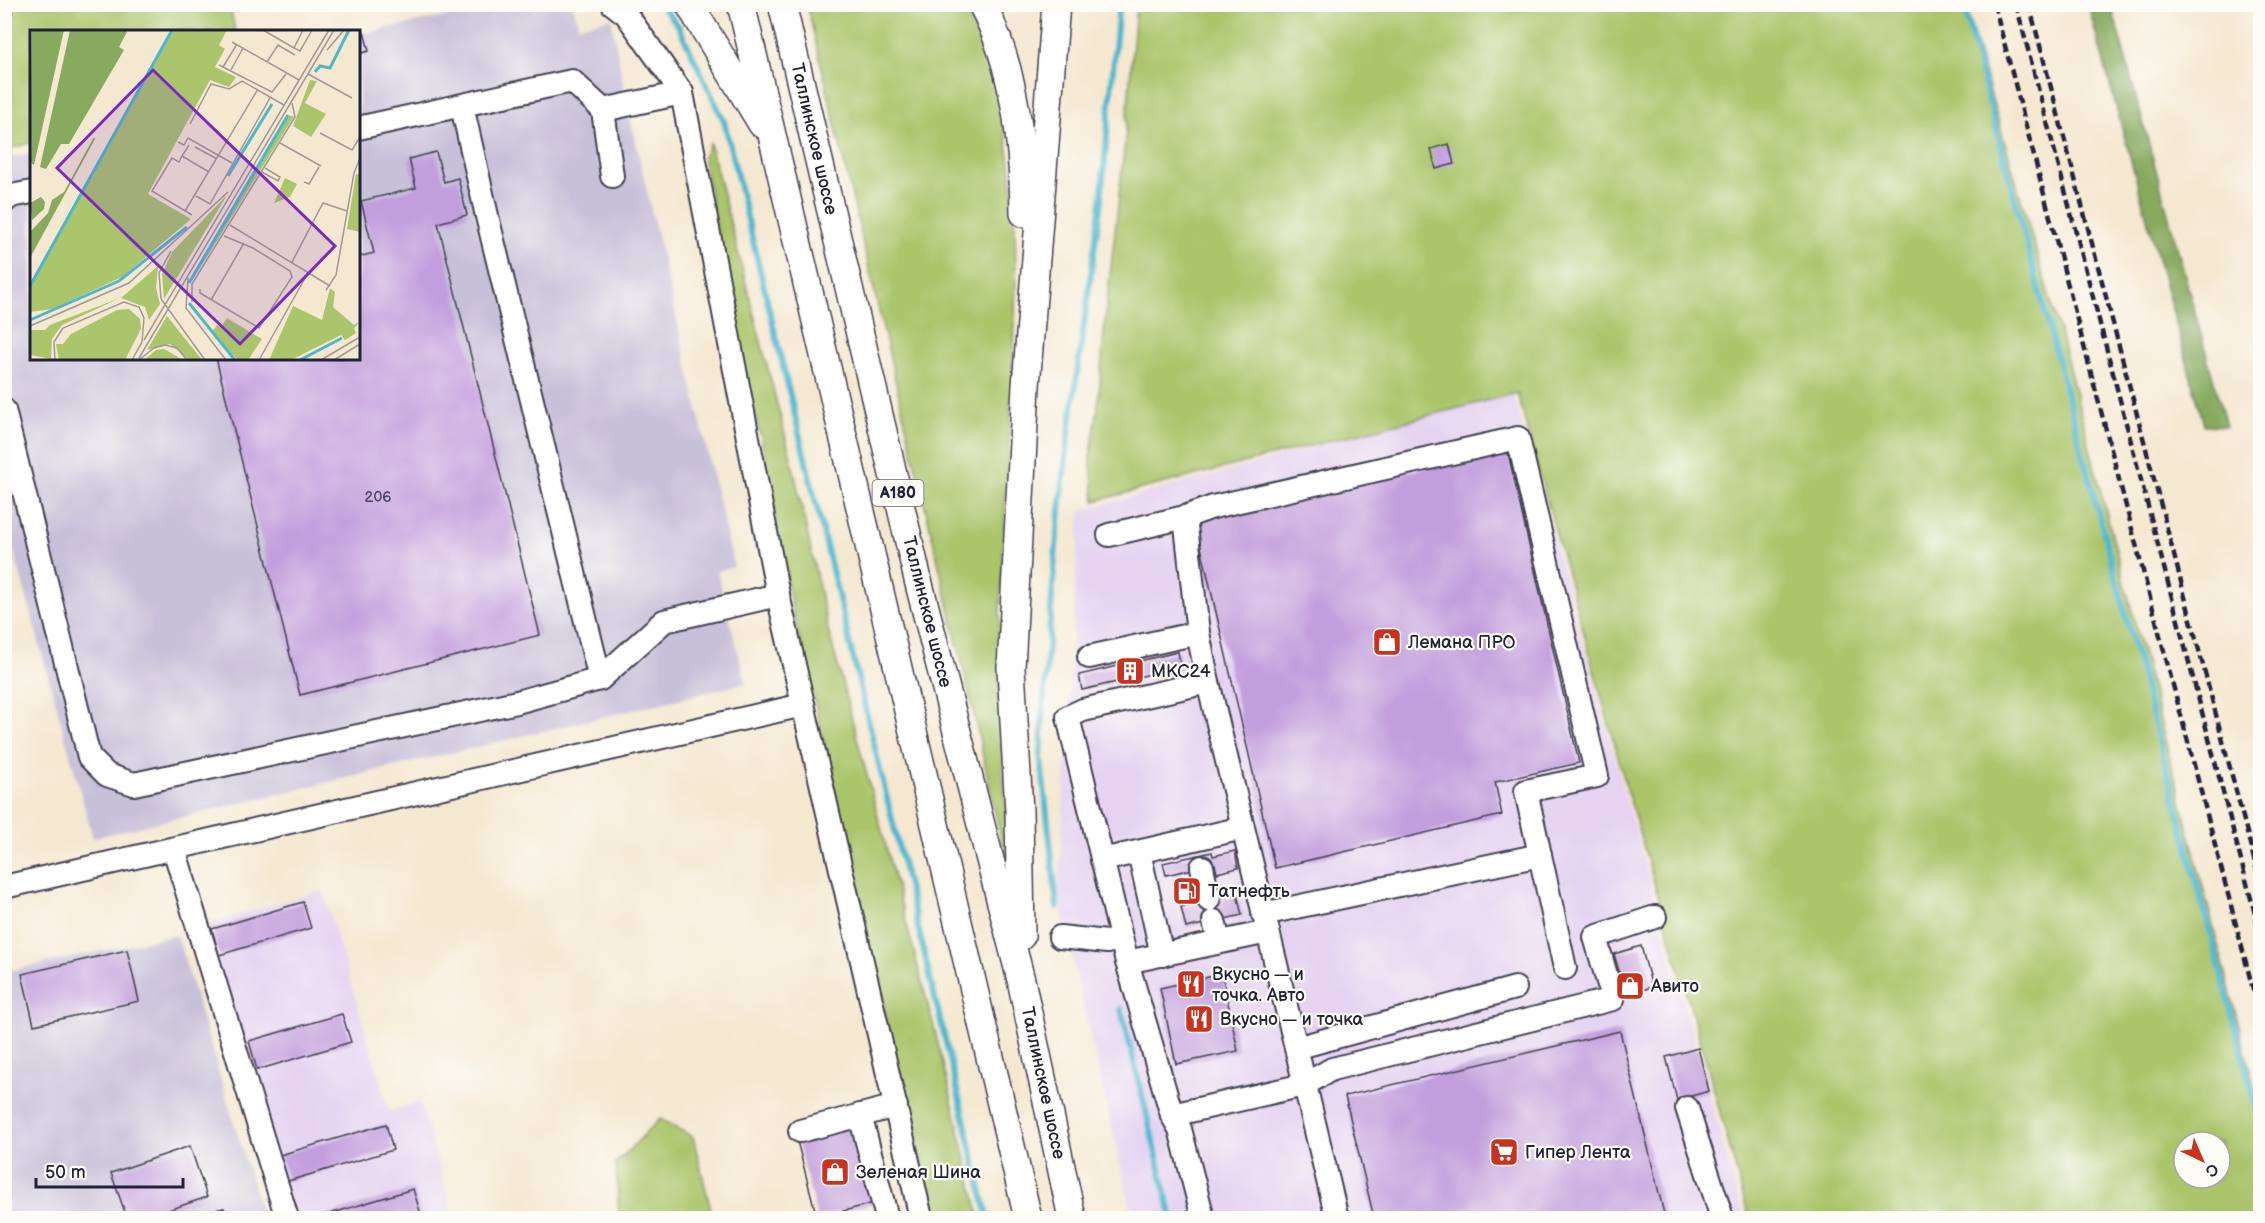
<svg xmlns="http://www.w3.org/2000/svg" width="2265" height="1223" font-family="'Balsamiq Sans',sans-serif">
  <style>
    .built { fill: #e5d3f1 }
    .industrial { fill: #c7c0d9 }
    .green { fill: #aac56b; stroke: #667453; stroke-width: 1.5; fill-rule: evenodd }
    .forest { fill: #87aa5f; stroke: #54664d; stroke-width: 1.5 }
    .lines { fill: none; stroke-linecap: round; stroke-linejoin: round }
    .stream { stroke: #4fb7cd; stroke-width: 6 }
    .building { fill: #c29edd }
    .minor-casing { stroke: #424052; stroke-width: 26 }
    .major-casing { stroke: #424052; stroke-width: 30 }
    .minor { stroke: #fff; stroke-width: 22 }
    .major { stroke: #fff; stroke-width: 27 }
    .rail { stroke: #22223b; stroke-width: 4.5; stroke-dasharray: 9 4.5; stroke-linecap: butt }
    .labels { text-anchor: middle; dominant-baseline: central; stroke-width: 4.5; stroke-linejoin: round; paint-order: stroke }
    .number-label { font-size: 15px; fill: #4a4164 }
    .shield { fill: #fdfcf7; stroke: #646373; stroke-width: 1.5 }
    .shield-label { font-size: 16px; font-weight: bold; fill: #22223b }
    .street-label { font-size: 18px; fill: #22223b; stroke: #fdfcf7 }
    .poi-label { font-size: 18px; fill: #22223b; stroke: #fdfcf7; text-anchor: start }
    .inset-river { fill: none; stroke: #4fb7cd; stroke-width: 3 }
    .inset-road { fill: none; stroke: #a19995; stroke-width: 1.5 }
    .view { fill: #7b2cbf; fill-opacity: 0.15; stroke: #7b2cbf; stroke-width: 3 }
    .inset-edge { fill: none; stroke: #22223b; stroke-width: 3 }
  </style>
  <rect width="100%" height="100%" fill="#fdfcf7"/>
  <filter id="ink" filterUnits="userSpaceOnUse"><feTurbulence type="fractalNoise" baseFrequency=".0167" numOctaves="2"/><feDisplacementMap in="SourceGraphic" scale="12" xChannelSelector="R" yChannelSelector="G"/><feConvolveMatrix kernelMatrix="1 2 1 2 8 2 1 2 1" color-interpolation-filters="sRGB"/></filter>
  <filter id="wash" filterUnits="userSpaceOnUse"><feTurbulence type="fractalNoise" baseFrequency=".008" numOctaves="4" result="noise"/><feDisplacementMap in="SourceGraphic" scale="24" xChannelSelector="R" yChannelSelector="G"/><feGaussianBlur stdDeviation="1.35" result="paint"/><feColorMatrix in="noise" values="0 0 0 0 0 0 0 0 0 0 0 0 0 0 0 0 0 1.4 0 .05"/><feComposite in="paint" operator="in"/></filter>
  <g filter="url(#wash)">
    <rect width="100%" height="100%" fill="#f5e8d1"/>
    <g class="built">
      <path d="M 1513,393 L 1744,1218 L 1133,1218 L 1058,896 L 1080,511 Z"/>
      <path d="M 323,890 L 389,1111 L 420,1102 L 454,1218 L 294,1218 L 207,924 Z"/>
    </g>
    <g class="industrial">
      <path d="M 504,5 L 573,5 L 579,26 L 611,18 L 627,104 L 734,567 L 717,571 L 746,683 L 93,838 L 5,519 L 4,159 L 31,153 L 32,358 L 358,358 L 359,34 Z"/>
      <path d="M 177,935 L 263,1218 L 5,1218 L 4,972 Z"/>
    </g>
    <g class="green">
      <path d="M 4,5 L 230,5 L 235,31 L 32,32 L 31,143 L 5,150 Z"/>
      <path d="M 807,5 L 962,5 C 1025,113 1018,269 1012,391 C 1009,448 1005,506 1002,563 C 997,662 998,754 1012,853 L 1004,854 L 976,723 Z"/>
      <path d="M 1136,5 L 1965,5 L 2061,337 L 2260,1107 L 2260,1218 L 1749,1218 L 1702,1047 L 1633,811 L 1517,393 L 1095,501 L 1090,458 L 1098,406 L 1105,320 L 1125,142 ZM 2184,1142 L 2220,1142 L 2220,1178 L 2184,1178 Z"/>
      <path d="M 710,144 L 791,458 L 828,629 L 935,1031 L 980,1218 L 935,1218 L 862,922 L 811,685 L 792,609 L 762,441 L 745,380 L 703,157 Z"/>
      <path d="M 660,1119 L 693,1137 L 713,1218 L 619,1218 L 616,1163 Z"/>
    </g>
    <path class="forest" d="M 2088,5 L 2111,5 L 2226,426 L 2204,425 Z"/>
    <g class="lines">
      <g class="stream">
        <path d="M 660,4 L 678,25 L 724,121 L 988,1218"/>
        <path d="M 1963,4 L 2260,1120"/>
        <path d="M 1057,907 L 1041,758 L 1043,709 L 1056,547 L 1067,447 L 1101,201 L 1119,4"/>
        <path d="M 1121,1009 L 1172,1218"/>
      </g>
    </g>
    <g id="blocks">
      <g class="building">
        <path d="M 364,32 L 369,51 L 358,54 L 358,33 Z"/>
        <path d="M 1449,144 L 1454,164 L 1436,169 L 1431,149 Z"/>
        <path d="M 436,152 L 444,182 L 458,178 L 467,215 L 438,223 L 540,635 L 300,695 L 216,358 L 358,358 L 358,257 L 374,253 L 361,201 L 416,188 L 409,159 Z"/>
        <path d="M 1507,449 L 1579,763 L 1495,782 L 1502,815 L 1275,868 L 1195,521 Z"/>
        <path d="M 1178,652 L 1181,667 L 1082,690 L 1079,675 Z"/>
        <path d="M 1235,851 L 1238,868 L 1217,873 L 1215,864 L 1166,875 L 1163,863 L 1212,852 L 1213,856 Z"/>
        <path d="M 1237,894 L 1242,915 L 1186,928 L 1181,907 Z"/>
        <path d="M 303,902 L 311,928 L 219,955 L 212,929 Z"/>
        <path d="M 1641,946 L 1652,987 L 1626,995 L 1614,954 Z"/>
        <path d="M 127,950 L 139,1001 L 34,1025 L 22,974 Z"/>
        <path d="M 1222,974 L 1238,1051 L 1176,1064 L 1160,988 Z"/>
        <path d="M 342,1014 L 351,1042 L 257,1070 L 249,1041 Z"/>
        <path d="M 1620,1031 L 1665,1218 L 1374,1218 L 1345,1096 Z"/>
        <path d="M 1698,1048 L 1709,1091 L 1677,1100 L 1666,1057 Z"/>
        <path d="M 386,1124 L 393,1150 L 288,1181 L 280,1155 Z"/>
        <path d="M 854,1126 L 874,1203 L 817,1218 L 797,1141 Z"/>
        <path d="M 190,1146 L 207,1197 L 145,1218 L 127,1218 L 111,1173 Z"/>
        <path d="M 413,1189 L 422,1218 L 316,1218 Z"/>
        <path d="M 224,1208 L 226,1218 L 180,1218 Z"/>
      </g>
    </g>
  </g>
  <g filter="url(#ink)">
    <use href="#blocks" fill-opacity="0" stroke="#424052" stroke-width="1.5"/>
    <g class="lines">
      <g class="minor-casing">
        <g id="minor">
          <path d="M 613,4 L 626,14 L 682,93 L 778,595 L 921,1218"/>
          <path d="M 462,106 L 487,216 L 600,679"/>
          <path d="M 358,128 L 572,81 L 603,110"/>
          <path d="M 612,176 L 603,110 L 682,93"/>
          <path d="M 4,202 L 11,196 L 32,192"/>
          <path d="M 4,410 L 89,757 L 107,775 L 134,784 L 517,702 L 600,679 L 664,621 L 778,595"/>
          <path d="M 1185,517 L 1198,633 L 1208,682 L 1337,1218"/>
          <path d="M 1109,535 L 1185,517 L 1213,507 L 1518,438 L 1597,776 L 1526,791 L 1540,855"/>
          <path d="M 1089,657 L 1198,633"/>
          <path d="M 174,849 L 287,1218"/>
          <path d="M 1139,852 L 1162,955"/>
          <path d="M 1102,860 L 1243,828"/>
          <path d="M 1202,867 L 1209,900"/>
          <path d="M 4,887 L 803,705"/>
          <path d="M 1263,914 L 1540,855 L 1565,968"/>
          <path d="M 1214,921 L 1219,942"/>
          <path d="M 1060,937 L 1107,942 L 1121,939"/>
          <path d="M 1127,962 L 1268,932"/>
          <path d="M 1296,1048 L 1515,988"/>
          <path d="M 1687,1108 L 1722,1218"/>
          <path d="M 860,1115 L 887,1218"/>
          <path d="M 1172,1115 L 1304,1085 L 1332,1069 L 1613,999 L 1595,937 L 1655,917"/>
          <path d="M 800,1131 L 896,1106"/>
          <path d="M 1203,1218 L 1180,1129 L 1172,1115 L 1127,962 L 1068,717 L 1083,710 L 1208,682"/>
        </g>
      </g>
      <g class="major-casing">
        <g id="major">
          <path d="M 689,4 L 762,124"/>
          <path d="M 741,4 L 1028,1218"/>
          <path d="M 782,4 L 919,584 L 1021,980 L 1072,1218"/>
          <path d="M 982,4 C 1015,67 1023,144 1024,213"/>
          <path d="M 1021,936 L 1019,811 L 1011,668 L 1026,386 L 1056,4"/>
        </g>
      </g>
      <use href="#minor" class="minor"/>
      <use href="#major" class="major"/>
      <g class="rail">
        <path d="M 1994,4 L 2260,1016"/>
        <path d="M 2016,4 L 2260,933"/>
        <path d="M 2029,4 L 2260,882"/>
      </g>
    </g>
  </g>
  <defs>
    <g id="shop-square" transform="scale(1.5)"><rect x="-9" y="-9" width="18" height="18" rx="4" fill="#c8321e" stroke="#fdfcf7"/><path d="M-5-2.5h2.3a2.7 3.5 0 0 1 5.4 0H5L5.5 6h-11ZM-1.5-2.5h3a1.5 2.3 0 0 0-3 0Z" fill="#fff"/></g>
    <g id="building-square" transform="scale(1.5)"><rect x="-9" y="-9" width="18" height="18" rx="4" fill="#c8321e" stroke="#fdfcf7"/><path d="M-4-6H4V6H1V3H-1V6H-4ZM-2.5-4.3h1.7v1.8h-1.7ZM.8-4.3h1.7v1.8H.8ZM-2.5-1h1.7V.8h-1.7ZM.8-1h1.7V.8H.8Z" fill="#fff"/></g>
    <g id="fuel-square" transform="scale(1.5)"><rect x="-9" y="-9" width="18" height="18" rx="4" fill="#c8321e" stroke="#fdfcf7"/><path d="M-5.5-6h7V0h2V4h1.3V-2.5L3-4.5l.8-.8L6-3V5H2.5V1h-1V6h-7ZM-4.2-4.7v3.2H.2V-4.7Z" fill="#fff"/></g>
    <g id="restaurant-square" transform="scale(1.5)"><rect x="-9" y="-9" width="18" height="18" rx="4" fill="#c8321e" stroke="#fdfcf7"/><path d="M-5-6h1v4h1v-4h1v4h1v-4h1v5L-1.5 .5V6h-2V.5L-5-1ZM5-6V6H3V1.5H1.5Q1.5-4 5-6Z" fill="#fff"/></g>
    <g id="supermarket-square" transform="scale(1.5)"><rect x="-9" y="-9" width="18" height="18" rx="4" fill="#c8321e" stroke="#fdfcf7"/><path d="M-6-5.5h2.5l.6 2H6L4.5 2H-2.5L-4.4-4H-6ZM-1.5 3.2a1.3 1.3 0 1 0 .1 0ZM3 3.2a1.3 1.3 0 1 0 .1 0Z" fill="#fff"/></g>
  </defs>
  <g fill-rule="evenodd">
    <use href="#shop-square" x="1387" y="642"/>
    <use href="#building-square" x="1130" y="671"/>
    <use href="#fuel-square" x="1187" y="891"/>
    <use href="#restaurant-square" x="1191" y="984"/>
    <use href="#shop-square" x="1630" y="986"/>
    <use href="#restaurant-square" x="1199" y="1019"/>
    <use href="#supermarket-square" x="1504" y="1152"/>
    <use href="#shop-square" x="835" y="1172"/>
  </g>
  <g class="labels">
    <g class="number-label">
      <text x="378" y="497">206</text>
    </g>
    <rect class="shield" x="872.5" y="480" width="51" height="26" rx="4.5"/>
    <g class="shield-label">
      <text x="898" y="493">A180</text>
    </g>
    <g class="street-label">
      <text transform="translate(814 139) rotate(77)">Таллинское шоссе</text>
      <text transform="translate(927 612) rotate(76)">Таллинское шоссе</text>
      <text transform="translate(1043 1083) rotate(78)">Таллинское шоссе</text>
    </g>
    <g class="poi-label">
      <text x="1408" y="642">Лемана ПРО</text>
      <text x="1151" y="671">МКС24</text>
      <text x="1208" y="891">Татнефть</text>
      <text x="1212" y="974">Вкусно — и<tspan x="1212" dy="21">точка. Авто</tspan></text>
      <text x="1651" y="986">Авито</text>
      <text x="1220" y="1019">Вкусно — и точка</text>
      <text x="1525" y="1152">Гипер Лента</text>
      <text x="856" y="1172">Зеленая Шина</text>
    </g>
  </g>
  <g transform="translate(30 30)">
    <rect width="330" height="330" fill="#f5e8d1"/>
    <path d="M 141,0 L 197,0 L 189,15 L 195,19 L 185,37 L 206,47 L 199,57 L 180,50 L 118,164 L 161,189 L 92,247 L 23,279 L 0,282 L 0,253 ZM 280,50 L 287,51 L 275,73 L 296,84 L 281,107 L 263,96 ZM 258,86 L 264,86 L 164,248 L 215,159 ZM 326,144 L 330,145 L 330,202 L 317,199 ZM 255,148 L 267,154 L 260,167 L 244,173 ZM 195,167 L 196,167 L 134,269 L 132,244 L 142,222 ZM 128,236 L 126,258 L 130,274 L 119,290 L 115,277 L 91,268 ZM 300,258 L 305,262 L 303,277 L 324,295 L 330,291 L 324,299 L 326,303 L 315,310 L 311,305 L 261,330 L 239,330 L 263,276 L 292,290 ZM 90,268 L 32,295 L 22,309 L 21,329 L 0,325 L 0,300 L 15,300 L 20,295 ZM 99,279 L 110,289 L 111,299 L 95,330 L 29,330 L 26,314 L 33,314 L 41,304 L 87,280 ZM 137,286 L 172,330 L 159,330 L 140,314 L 117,320 ZM 197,288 L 232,309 L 218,330 L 208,330 L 182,302 L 187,295 L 191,297 ZM 134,319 L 153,330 L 114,330 L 126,320 Z" fill="#aac56b"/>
    <path d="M 2,0 L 34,0 L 4,135 L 0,132 ZM 40,0 L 98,0 L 89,17 L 94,20 L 39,114 L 31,114 L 16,139 L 10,137 ZM 64,107 L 65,109 L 0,228 L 0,202 L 18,183 L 22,170 L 34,162 ZM 11,167 L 15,172 L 14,179 L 2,190 L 0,173 Z" fill="#87aa5f"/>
    <path class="inset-river" d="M 285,42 L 290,36 L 300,38 L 319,0M 198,146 L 242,74M 159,253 L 258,85M 0,256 L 142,0M 159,273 L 205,330M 0,290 L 89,251 L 157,197M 270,330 L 312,308"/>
    <path class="inset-road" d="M 233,0 L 264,18M 273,0 L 264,18 L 270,21 L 282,0M 202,12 L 269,50M 297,20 L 314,0M 237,32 L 248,15 L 265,25M 189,35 L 242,62 L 256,44M 193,37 L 207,14M 201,40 L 213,18M 278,44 L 322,68M 160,94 L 181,54 L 199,59 L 212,51 L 254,75M 290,103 L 322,120 L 330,107M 148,112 L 154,115 L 158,108 L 202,133M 250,113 L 291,136M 159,115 L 152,126 L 179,142M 165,117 L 187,129M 152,126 L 149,132 L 142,128 L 122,161 L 162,185M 232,142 L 248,151 L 250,147 L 235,138M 274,152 L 279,154 L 289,137M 166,166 L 180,174 L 240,68M 155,181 L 228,59M 200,195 L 300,256M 141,221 L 129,243 L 131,269 L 175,330M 262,232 L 293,173 L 317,181M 158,248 L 156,278 L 196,330M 170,259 L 170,263 L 229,298 L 262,247 L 260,241 L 223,218 L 194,206M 296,260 L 306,245 L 324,143 L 330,128M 181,270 L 214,213M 162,272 L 162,254 L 265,87 L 262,73M 0,296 L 99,253 L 198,162M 114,310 L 299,0M 109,328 L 304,0M 25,330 L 24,312 L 33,298 L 94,272 L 109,277 L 114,288 L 112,312 L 102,330M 109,330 L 124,318 L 135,315 L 147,318 L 157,330M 229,330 L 278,243M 291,330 L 330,307M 304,330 L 330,314"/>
    <path class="view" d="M 123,40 L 305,216 L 210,314 L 27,138 Z"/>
    <rect width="330" height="330" class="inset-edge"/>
  </g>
  <rect width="2265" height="1223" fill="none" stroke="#fdfcf7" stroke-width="24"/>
  <g transform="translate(2202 1160) rotate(136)"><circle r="28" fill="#fdfcf7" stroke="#a5a5ac" stroke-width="1.5"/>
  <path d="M0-4.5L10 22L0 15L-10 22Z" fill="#c8321e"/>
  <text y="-9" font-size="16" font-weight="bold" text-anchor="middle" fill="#22223b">С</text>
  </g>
  <path d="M36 1178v9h147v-9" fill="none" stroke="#22223b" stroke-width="3"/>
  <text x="45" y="1178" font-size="18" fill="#22223b" stroke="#fdfcf7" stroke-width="4.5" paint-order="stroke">50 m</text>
</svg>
